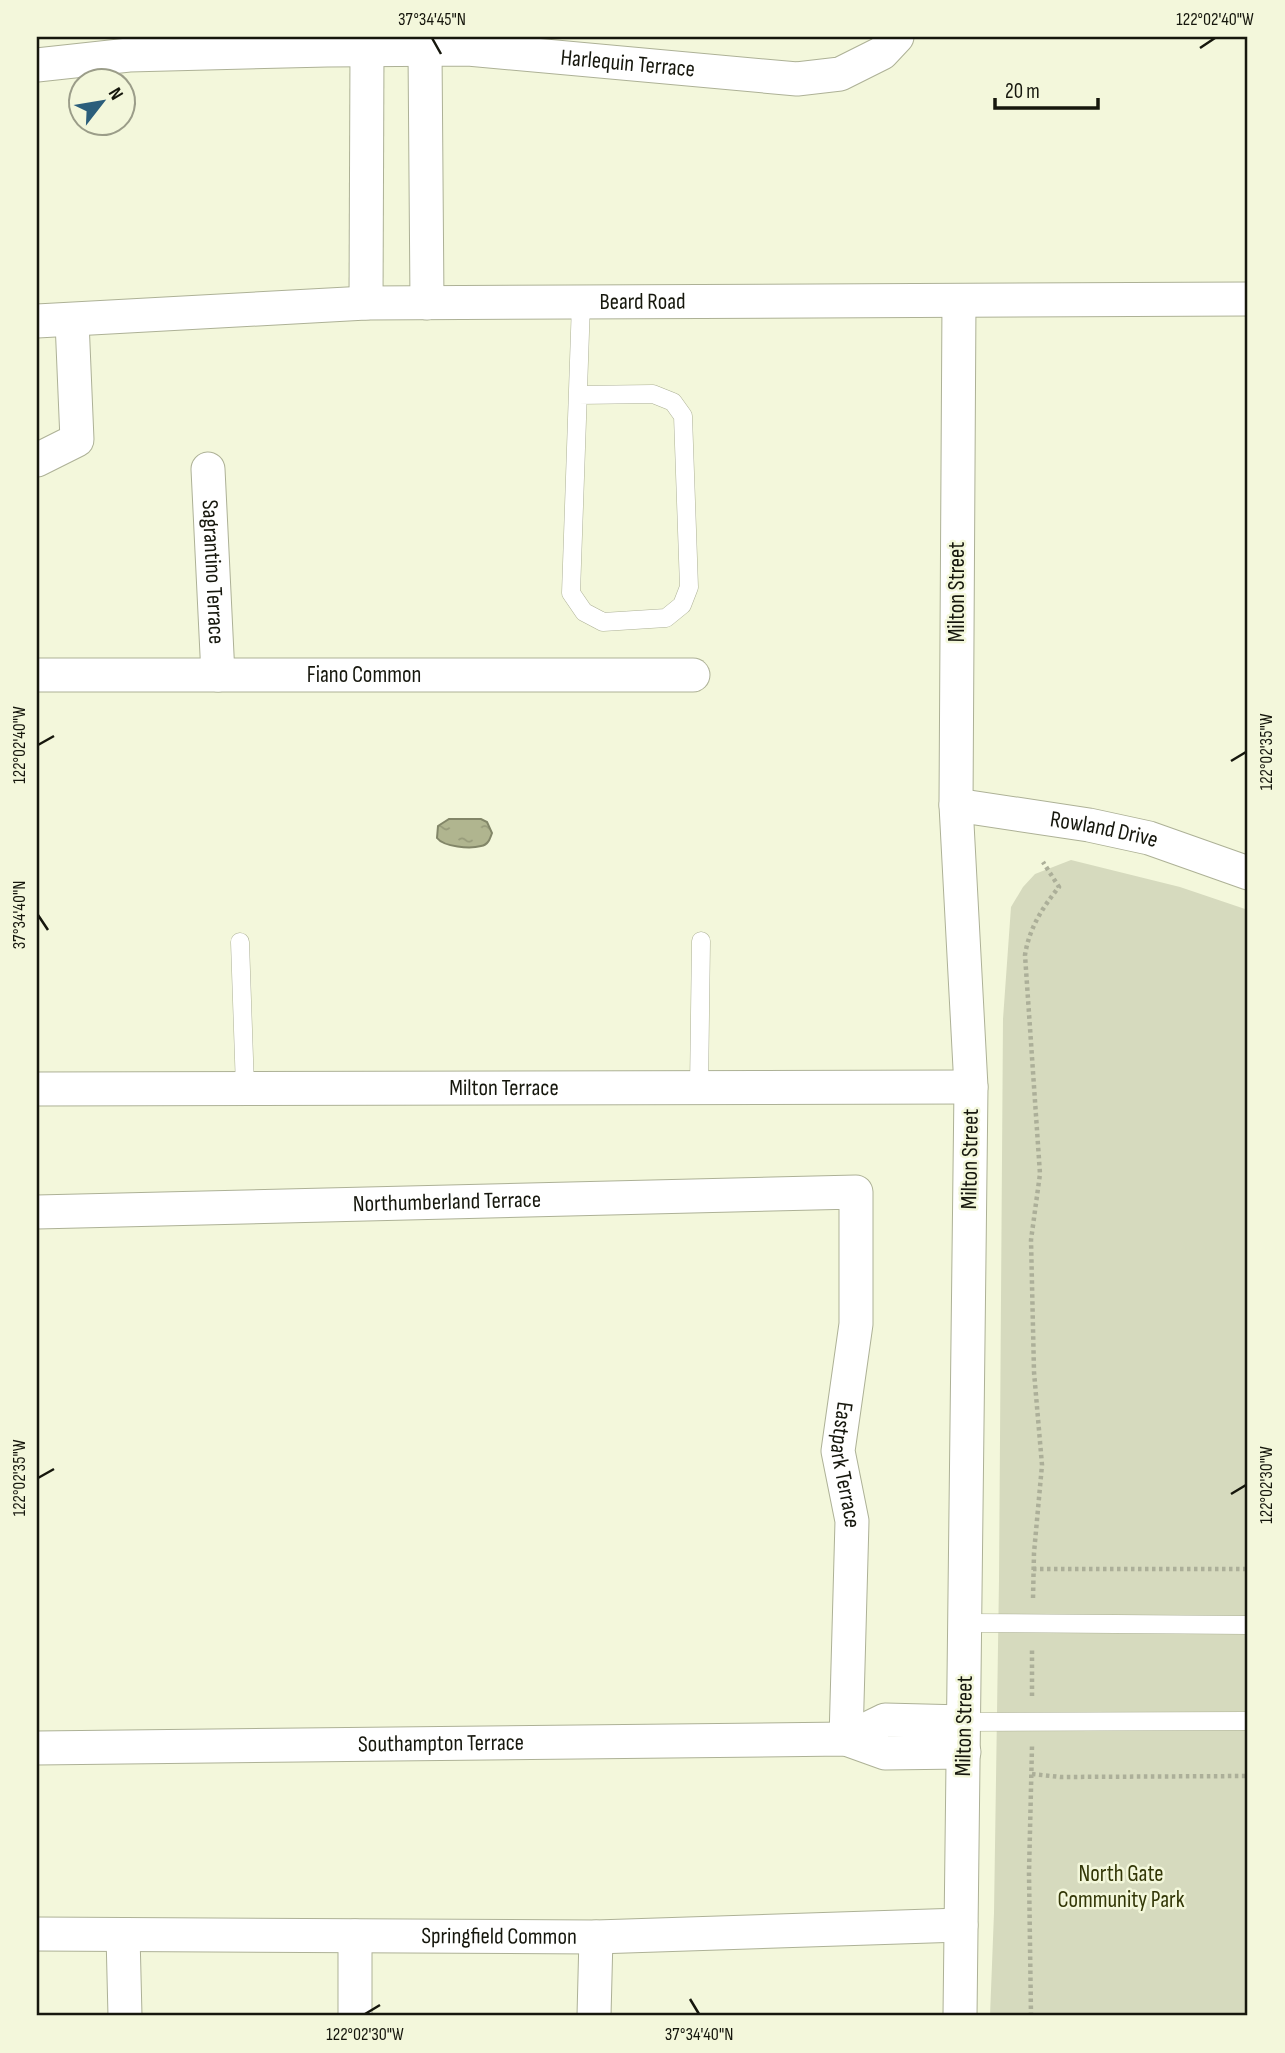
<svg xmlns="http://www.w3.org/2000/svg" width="1285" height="2053" font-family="'Sofia Sans Condensed',sans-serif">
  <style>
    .park { fill: #d6dabe }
    .water { fill: url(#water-ripples); stroke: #828668; stroke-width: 2 }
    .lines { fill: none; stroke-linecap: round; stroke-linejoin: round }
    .service-casing { stroke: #adb196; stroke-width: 19 }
    .minor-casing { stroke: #adb196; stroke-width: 35 }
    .path { stroke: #acaf99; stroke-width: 4.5; stroke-dasharray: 3.5 3.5; stroke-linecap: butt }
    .service { stroke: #fff; stroke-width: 18 }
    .minor { stroke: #fff; stroke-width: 33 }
    .ticks { fill: none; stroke: #16170d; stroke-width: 2.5 }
    .labels { text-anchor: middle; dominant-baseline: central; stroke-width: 5; stroke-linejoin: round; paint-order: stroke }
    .street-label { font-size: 23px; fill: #16170d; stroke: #f3f7db }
    .park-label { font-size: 23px; fill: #323606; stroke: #f3f7db }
    .neatline { fill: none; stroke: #16170d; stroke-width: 2.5 }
    .ticks-label { font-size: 18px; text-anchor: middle; fill: #16170d }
  </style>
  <defs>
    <pattern id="water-ripples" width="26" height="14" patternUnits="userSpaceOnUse" patternTransform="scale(1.75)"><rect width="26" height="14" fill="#b0b58f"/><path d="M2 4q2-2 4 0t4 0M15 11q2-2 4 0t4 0" fill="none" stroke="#979b7a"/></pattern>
  </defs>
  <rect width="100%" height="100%" fill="#f3f7db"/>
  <path class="park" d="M 1071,860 L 1180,887 L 1248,910 L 1248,2016 L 990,2016 L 994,1913 L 999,1580 L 1003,1019 L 1011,907 L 1023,887 L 1035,874 Z"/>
  <path class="water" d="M 449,819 L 481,819 L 487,822 L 492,833 C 490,839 488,845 481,846 C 470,849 444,847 437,838 L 438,826 Z"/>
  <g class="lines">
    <g class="service-casing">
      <g id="service">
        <path d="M 578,395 L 653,394 L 673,402 L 683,416 L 689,587 L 682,605 L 666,618 L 603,622 L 584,612 L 571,593 L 581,303"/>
        <path d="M 240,942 L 245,1088"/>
        <path d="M 699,1088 L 701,941"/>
        <path d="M 965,1623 L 1248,1625"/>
        <path d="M 964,1722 L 1248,1721"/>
      </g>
    </g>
    <g class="minor-casing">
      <g id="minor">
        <path d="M 425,50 L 427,303"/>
        <path id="s1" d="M 37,65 L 129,55 L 327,50 L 468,49 L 797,79 L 840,74 L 882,53 L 897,37"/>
        <path d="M 959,301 L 956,805 L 971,1087 L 960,2016"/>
        <path d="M 366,303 L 367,50"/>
        <path id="s2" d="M 37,321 L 366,303 L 1248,299"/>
        <path d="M 37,460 L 77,440 L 72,321"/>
        <path id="s3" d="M 208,469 L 218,675"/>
        <path id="s4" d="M 37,675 L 693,675"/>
        <path id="s5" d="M 956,805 L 1089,825 L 1149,838 L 1248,873"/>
        <path id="s6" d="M 37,1089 L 971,1087"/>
        <path id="s7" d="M 37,1212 L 856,1192 L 856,1324 L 838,1451 L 852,1521 L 846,1739"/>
        <path d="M 846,1739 L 885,1720 L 964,1722"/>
        <path id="s8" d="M 37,1748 L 846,1739 L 885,1753 L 964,1752"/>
        <path id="s9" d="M 37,1934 L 596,1937 L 961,1925"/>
        <path d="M 123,1935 L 125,2016"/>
        <path d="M 355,2016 L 355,1936"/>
        <path d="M 594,2016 L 596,1937"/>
      </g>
    </g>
    <g class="path">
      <path d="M 1033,1569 L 1248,1569"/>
      <path d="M 1033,1598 L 1034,1553 L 1042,1465 L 1034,1372 L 1031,1240 L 1040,1174 L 1025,955 C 1029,929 1042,908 1059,887 L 1043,862"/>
      <path d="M 1032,1696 L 1032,1648"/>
      <path d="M 1032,1774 L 1060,1777 L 1248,1776"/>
      <path d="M 1031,2016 L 1029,1873 L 1032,1746"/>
    </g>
    <use href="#service" class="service"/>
    <use href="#minor" class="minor"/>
  </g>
  <path class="ticks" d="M 432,38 L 441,54M 1200,48 L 1215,38M 38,745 L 54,736M 1231,761 L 1246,752M 38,915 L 48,930M 38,1478 L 54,1469M 1231,1494 L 1246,1485M 690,1999 L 699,2014M 365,2014 L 380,2005"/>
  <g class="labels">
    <g class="street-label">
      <text stroke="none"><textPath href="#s1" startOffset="592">Harlequin Terrace</textPath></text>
      <text stroke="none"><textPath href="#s2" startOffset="606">Beard Road</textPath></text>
      <text stroke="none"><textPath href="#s3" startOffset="103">Sagrantino Terrace</textPath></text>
      <text transform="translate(957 592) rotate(-90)">Milton Street</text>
      <text stroke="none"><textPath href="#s4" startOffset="327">Fiano Common</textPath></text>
      <text stroke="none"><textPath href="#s5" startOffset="150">Rowland Drive</textPath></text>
      <text stroke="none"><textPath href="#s6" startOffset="467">Milton Terrace</textPath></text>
      <text transform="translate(970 1159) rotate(-89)">Milton Street</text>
      <text stroke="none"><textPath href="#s7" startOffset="410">Northumberland Terrace</textPath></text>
      <text stroke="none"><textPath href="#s7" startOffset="1094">Eastpark Terrace</textPath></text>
      <text transform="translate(964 1726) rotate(-89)">Milton Street</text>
      <text stroke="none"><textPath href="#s8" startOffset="404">Southampton Terrace</textPath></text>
      <text stroke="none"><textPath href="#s9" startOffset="462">Springfield Common</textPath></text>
    </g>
    <g class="park-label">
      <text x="1121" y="1874">North Gate<tspan x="1121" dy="26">Community Park</tspan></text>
    </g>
  </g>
  <rect width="1285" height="2053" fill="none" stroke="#f3f7db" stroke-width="77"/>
  <g transform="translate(102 102) rotate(59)"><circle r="33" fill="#f3f7db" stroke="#9b9d89" stroke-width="2"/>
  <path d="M0-5L12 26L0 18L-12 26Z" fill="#2b5e7b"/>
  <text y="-10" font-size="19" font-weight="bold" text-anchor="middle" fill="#16170d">N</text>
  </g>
  <path d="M995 98v10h103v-10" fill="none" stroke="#16170d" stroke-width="3.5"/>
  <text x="1005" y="98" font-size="21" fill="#16170d" stroke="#f3f7db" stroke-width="5" paint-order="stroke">20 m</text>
  <rect x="38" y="38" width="1208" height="1976" class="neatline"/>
  <g class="ticks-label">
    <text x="432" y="25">37°34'45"N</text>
    <text x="1215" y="25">122°02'40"W</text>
    <text transform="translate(19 745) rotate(-90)" y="6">122°02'40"W</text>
    <text transform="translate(1266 752) rotate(-90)" y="6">122°02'35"W</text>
    <text transform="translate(19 915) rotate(-90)" y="6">37°34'40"N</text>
    <text transform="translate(19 1478) rotate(-90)" y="6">122°02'35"W</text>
    <text transform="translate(1266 1485) rotate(-90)" y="6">122°02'30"W</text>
    <text x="365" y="2040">122°02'30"W</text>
    <text x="699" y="2040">37°34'40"N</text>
  </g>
</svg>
